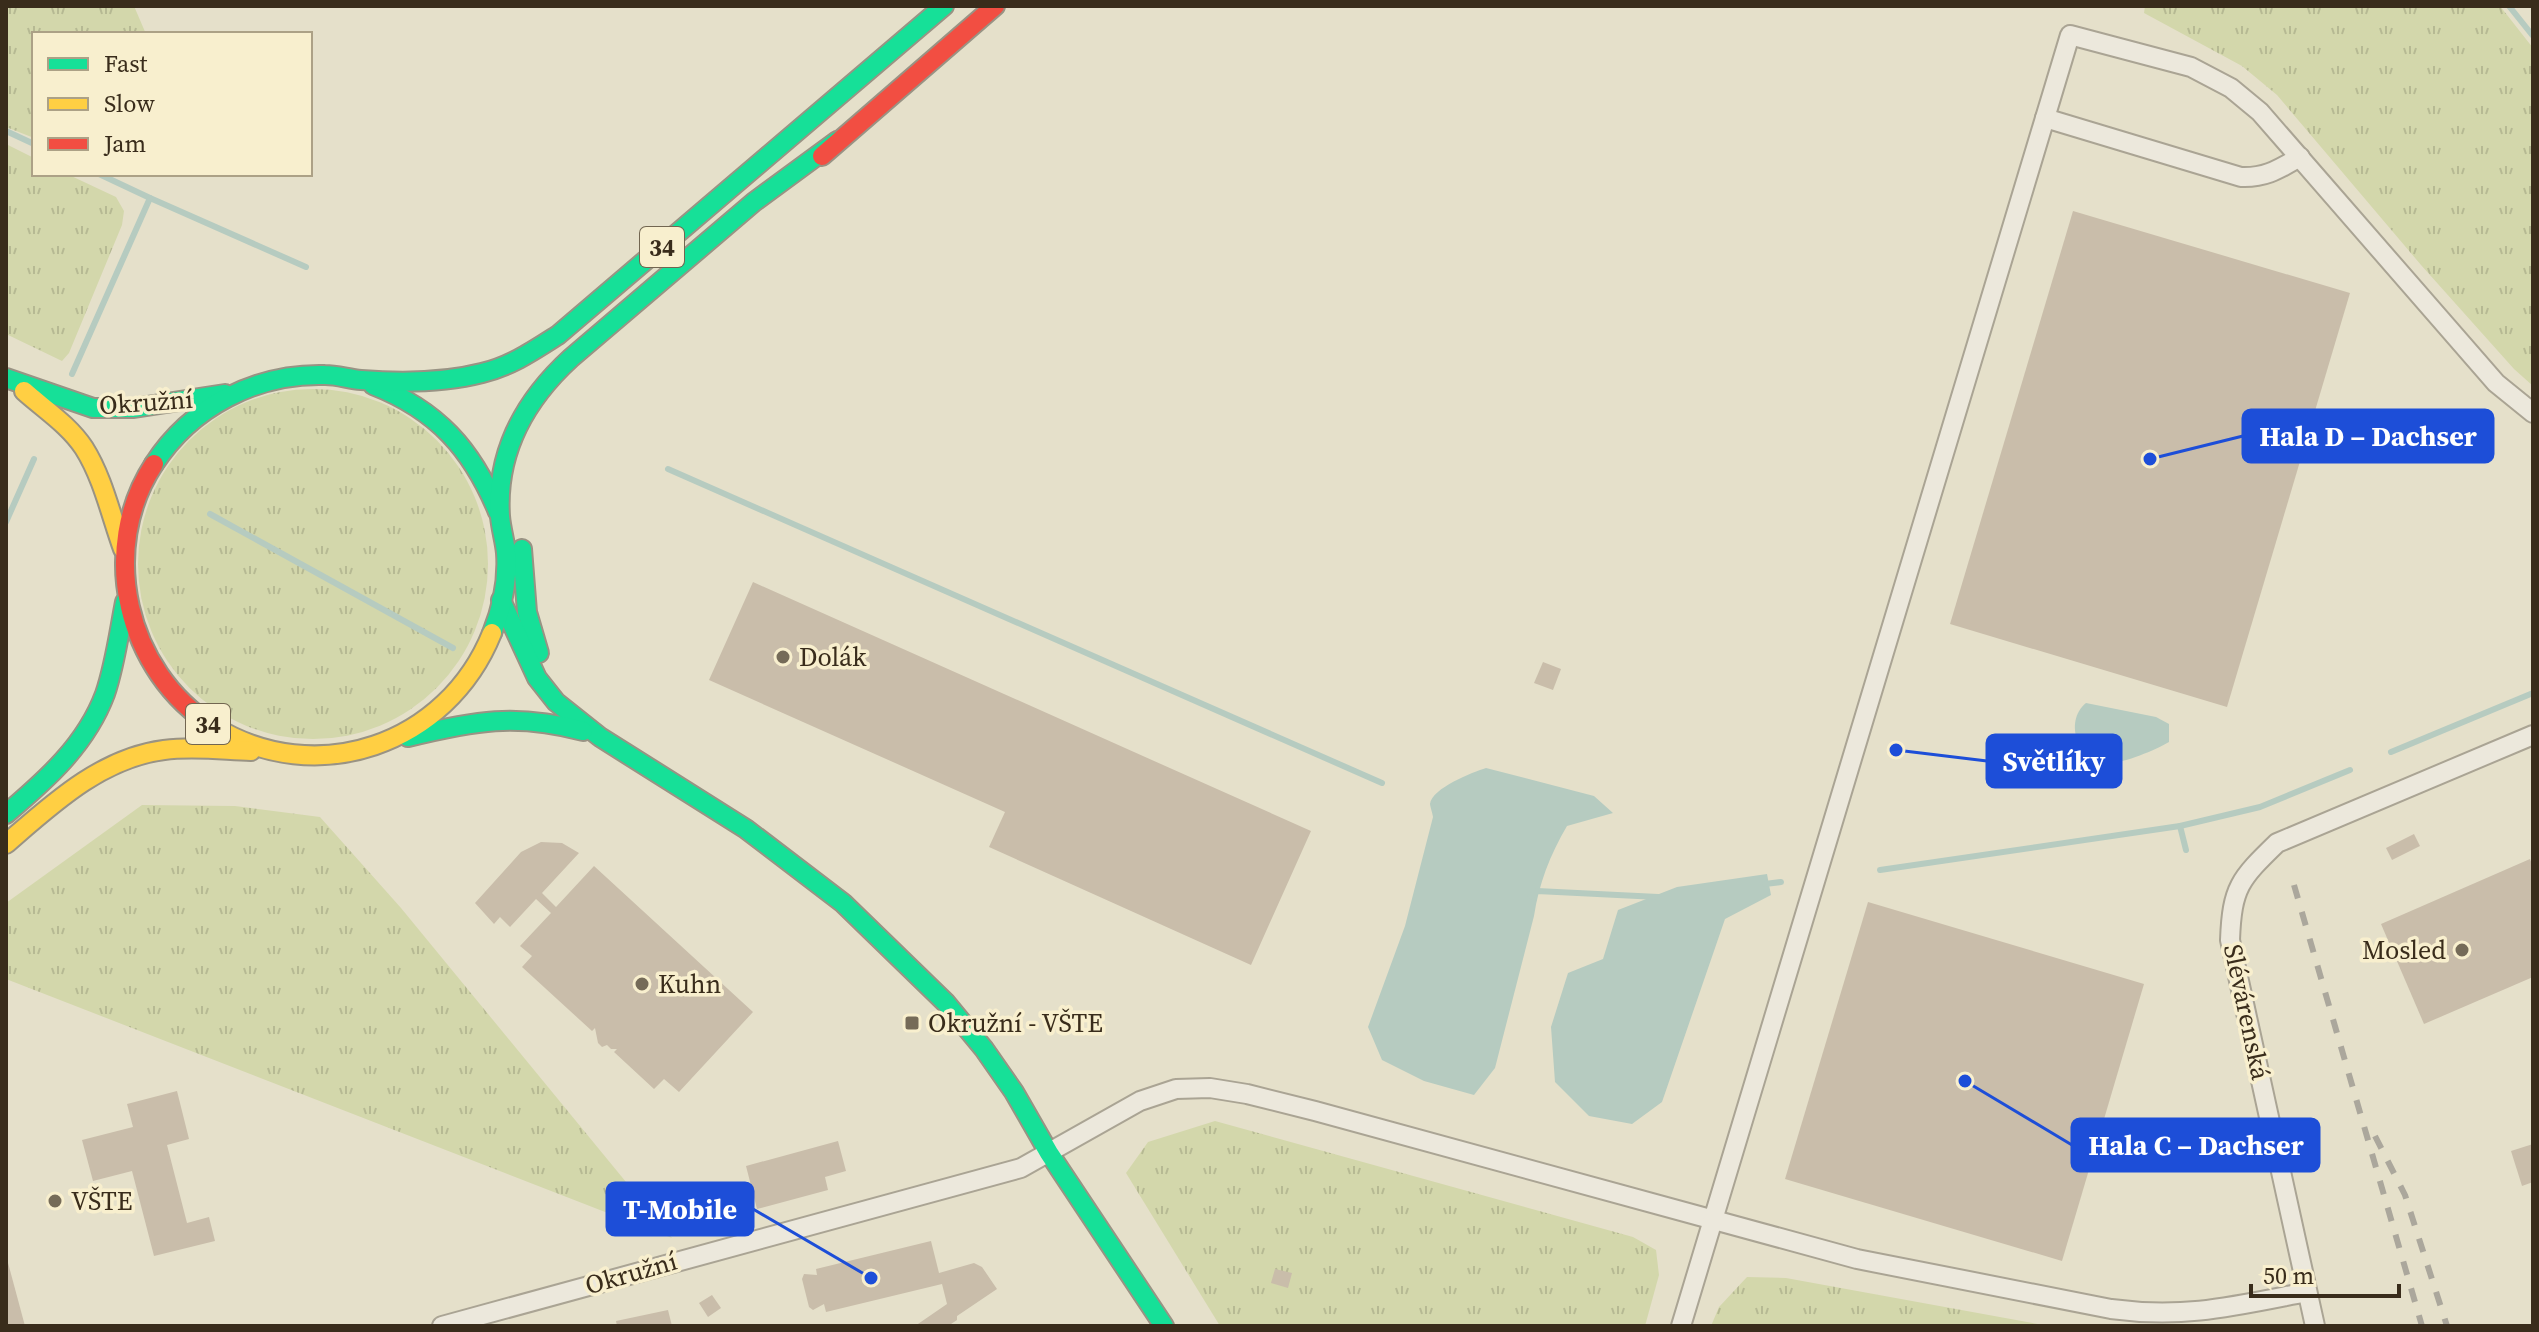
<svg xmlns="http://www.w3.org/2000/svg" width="2539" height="1332" font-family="'Source Serif 4',serif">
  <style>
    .grass { fill: url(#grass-tufts) }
    .water { fill: #b6cbc0 }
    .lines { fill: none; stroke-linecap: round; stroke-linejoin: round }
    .stream { stroke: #b6cbc0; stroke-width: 6 }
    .building { fill: #c9bdaa }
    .street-casing { stroke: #aaa494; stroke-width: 22 }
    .fast-casing { stroke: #999384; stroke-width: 22 }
    .slow-casing { stroke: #999384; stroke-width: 22 }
    .jam-casing { stroke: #999384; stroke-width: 22 }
    .street { stroke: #ece8dc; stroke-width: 18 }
    .fast { stroke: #16e098; stroke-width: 18 }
    .slow { stroke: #ffcf43; stroke-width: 18 }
    .jam { stroke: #f24e42; stroke-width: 18 }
    .rail { stroke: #aba79c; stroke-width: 6; stroke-dasharray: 14 14; stroke-linecap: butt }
    .poi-dot { fill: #756b58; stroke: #f8efce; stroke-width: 3 }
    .labels { text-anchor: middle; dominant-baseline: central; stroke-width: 7; stroke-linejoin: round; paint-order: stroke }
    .shield { fill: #f8efce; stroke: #726651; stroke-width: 2 }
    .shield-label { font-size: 24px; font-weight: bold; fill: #392c1b }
    .street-label { font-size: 26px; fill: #392c1b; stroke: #f8efce }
    .poi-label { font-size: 26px; fill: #392c1b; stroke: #f8efce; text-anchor: start }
    .leader { fill: none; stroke: #1d4ed8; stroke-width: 3 }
    .callout-dot { fill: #1d4ed8; stroke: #f8efce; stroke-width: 3 }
    .callout { fill: #1d4ed8; stroke: #1d4ed8; stroke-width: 3 }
    .callout-label { font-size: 28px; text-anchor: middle; font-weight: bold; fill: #fff }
  </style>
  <defs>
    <pattern id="grass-tufts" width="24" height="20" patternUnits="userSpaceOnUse" patternTransform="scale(2)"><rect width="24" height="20" fill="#d3d7ab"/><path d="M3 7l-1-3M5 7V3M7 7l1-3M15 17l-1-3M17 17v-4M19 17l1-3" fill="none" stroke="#b6b993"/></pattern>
  </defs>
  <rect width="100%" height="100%" fill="#e5e0ca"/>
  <g class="grass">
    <path d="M 6,6 L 134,6 L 146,34 L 34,34 L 34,138 L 6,127 Z"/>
    <path d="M 2145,6 L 2500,6 L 2533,48 L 2533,386 L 2514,369 L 2421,265 L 2277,95 L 2242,66 L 2144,13 Z"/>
    <path d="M 6,144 L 34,158 L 34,174 L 67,174 L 116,197 L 124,211 L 122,225 L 69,353 L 62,361 L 6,334 Z"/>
    <circle cx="313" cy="564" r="175"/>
    <path d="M 142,805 L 235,806 L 320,817 L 401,908 L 672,1238 L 6,979 L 6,903 Z"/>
    <path d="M 1215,1121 L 1633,1237 L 1656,1250 L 1659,1275 L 1645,1326 L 1220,1326 L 1126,1173 L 1148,1142 Z"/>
    <path d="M 1747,1277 L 1786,1278 L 2049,1326 L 1711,1326 L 1719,1307 Z"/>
  </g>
  <g class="water">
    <path d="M 2086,703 L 2156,717 L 2169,724 L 2169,742 C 2155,750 2125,763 2109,763 C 2078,763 2063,722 2086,703 Z"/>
    <path d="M 1486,768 L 1594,796 L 1613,813 L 1567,826 C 1550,855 1539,883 1534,916 L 1495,1068 L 1474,1095 L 1424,1081 L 1382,1060 L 1368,1027 L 1405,926 L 1433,817 C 1433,815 1430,806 1430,804 C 1432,788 1473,772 1486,768 Z"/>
    <path d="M 1767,874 L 1771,895 L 1725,919 L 1662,1102 L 1632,1124 L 1589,1116 L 1555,1082 L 1551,1027 L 1568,973 L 1603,959 L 1618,910 L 1677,887 Z"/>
  </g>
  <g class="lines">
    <g class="stream">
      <path d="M 2509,6 L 2533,36"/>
      <path d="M 6,131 L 34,144"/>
      <path d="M 150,198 L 306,267"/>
      <path d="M 72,374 L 150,198 L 99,174"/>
      <path d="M 668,469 L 1382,783"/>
      <path d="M 210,514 L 453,648"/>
      <path d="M 6,522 L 34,459"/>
      <path d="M 2391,752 L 2533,693"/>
      <path d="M 2180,826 L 2186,850"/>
      <path d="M 1880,870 L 2180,826 L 2260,807 L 2350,770"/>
      <path d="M 1765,884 L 1781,882"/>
      <path d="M 1531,896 L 1537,891 L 1658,897"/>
    </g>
  </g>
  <g class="building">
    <path d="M 2073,211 L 2350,293 L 2227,707 L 1950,624 Z"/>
    <path d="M 753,582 L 1311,831 L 1251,965 L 989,847 L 1005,812 L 709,680 Z"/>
    <path d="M 1543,662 L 1561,669 L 1553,690 L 1534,683 Z"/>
    <path d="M 2414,834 L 2420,846 L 2392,860 L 2386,848 Z"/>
    <path d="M 541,842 L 562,843 L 579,853 L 542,893 L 556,907 L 594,866 L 753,1012 L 679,1092 L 664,1079 L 654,1089 L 614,1052 L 617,1049 L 611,1049 L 607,1045 L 602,1047 L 598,1043 L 595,1028 L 592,1031 L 522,967 L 532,956 L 520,946 L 551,913 L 536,899 L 510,927 L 500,917 L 494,924 L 475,903 L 521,852 Z"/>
    <path d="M 2530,859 L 2533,867 L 2533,977 L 2424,1024 L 2381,924 Z"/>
    <path d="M 1868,902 L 2144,984 L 2062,1261 L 1785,1179 Z"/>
    <path d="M 177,1091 L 189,1139 L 167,1145 L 187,1223 L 209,1217 L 215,1241 L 154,1256 L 132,1171 L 93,1181 L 82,1140 L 133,1127 L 127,1104 Z"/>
    <path d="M 838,1141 L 846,1171 L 825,1177 L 828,1190 L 757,1209 L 746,1166 Z"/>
    <path d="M 2533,1144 L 2533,1182 L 2522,1186 L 2511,1151 Z"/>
    <path d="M 931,1241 L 939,1273 L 974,1263 L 982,1267 L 997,1289 L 957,1316 L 957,1320 L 948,1326 L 915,1326 L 947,1304 L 942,1284 L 826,1312 L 824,1304 L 813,1310 L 809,1307 L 802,1279 L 804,1274 L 817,1275 L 816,1269 Z"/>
    <path d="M 7,1259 L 25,1326 L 6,1326 Z"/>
    <path d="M 1275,1269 L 1292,1273 L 1288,1288 L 1271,1283 Z"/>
    <path d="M 712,1295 L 721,1308 L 708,1317 L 699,1303 Z"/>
    <path d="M 668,1310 L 672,1326 L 617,1326 L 616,1321 Z"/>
  </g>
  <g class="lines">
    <g class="street-casing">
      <g id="street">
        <path d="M 2045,118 L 2241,177 C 2266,178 2279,169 2300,157"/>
        <path d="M 442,1326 L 1021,1168 L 1140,1101 L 1176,1089 L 1210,1088 L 1247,1094 L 1315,1111 L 1857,1259 L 2111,1309 C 2185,1319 2235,1306 2307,1292"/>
        <path d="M 1681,1326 L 2070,35 L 2191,67 L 2231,88 L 2260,112 L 2496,383 L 2533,413"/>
        <path d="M 2315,1326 L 2230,940 C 2232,887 2240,879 2277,843 L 2533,735"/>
      </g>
    </g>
    <g class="fast-casing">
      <g id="fast">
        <path d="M 6,378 L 93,408 L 134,408 L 225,394"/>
        <path d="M 373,385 C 437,410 472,449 498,512"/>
        <path d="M 154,464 C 191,407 256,373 325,375 C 337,375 349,379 361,380 C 401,383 443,383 482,373 C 511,366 533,351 558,335 L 944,6"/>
        <path d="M 522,549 L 527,612 L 539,653"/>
        <path d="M 501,600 L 537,678 L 556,702 L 600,737 L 746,829 L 843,903 L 946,1003 L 984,1049 L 1014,1092 L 1049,1153 L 1164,1326"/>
        <path d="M 492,633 C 502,608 508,580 506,553 C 505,541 501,529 500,516 C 496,452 524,401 571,358 L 754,202 L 837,141"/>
        <path d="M 408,737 C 474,721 516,713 583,731"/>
        <path d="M 6,814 C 46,780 86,745 105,694 C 115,665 119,633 125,602"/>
      </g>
    </g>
    <g class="slow-casing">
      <g id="slow">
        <path d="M 24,391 C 44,409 69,425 84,448 C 103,478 111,516 123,549"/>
        <path d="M 213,726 C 316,790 447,745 492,633"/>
        <path d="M 6,844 C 52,804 101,758 164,750 C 193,746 222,750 251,751"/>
      </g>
    </g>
    <g class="jam-casing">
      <g id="jam">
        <path d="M 822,156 L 995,6"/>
        <path d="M 154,464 C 98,549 126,672 213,726"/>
      </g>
    </g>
    <use href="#street" class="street"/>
    <use href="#fast" class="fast"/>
    <use href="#slow" class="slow"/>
    <use href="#jam" class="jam"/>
    <g class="rail">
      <path d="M 2294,885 L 2422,1326"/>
      <path d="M 2375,1136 L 2405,1195 L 2447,1326"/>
    </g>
  </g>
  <g class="poi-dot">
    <circle cx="783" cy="657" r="8"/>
    <circle cx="2462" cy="950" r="8"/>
    <circle cx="642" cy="984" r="8"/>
    <rect x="904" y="1015" width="16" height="16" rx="4"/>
    <circle cx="55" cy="1201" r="8"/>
  </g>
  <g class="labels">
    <g class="shield">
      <rect x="640" y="227" width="44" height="40" rx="6"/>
      <rect x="186" y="704" width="44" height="40" rx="6"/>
    </g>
    <g class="shield-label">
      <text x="662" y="247">34</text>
      <text x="208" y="724">34</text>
    </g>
    <g class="street-label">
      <text transform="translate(146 402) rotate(-4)">Okružní</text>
      <text transform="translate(2247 1012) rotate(78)">Slévárenská</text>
      <text transform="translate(631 1273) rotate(-16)">Okružní</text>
    </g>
    <g class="poi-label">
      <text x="799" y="657">Dolák</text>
      <text x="2446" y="950" text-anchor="end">Mosled</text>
      <text x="658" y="984">Kuhn</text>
      <text x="928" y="1023">Okružní - VŠTE</text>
      <text x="71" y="1201">VŠTE</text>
    </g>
  </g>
  <path class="leader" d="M2150 459L2243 436M1896 750L1987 761M1965 1081L2072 1145M871 1278L753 1209"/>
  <g class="callout-dot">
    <circle cx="2150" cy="459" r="8"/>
    <circle cx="1896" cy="750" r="8"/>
    <circle cx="1965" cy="1081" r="8"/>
    <circle cx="871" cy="1278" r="8"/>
  </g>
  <g class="callout">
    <rect x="2243" y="410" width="250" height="52" rx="8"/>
    <rect x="1987" y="735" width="134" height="52" rx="8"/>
    <rect x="2072" y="1119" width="247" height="52" rx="8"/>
    <rect x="607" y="1183" width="146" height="52" rx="8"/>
  </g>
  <g class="callout-label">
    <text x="2368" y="446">Hala D – Dachser</text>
    <text x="2054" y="771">Světlíky</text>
    <text x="2196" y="1155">Hala C – Dachser</text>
    <text x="680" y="1219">T-Mobile</text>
  </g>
  <rect width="2539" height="1332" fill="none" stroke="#392c1b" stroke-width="16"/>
  <rect x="32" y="32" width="280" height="144" fill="#f8efce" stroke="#aca186" stroke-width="2"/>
  <rect x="48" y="58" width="40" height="12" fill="#16e098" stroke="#aca186" stroke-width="2"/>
  <text x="104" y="72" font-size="24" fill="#392c1b">Fast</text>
  <rect x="48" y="98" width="40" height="12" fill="#ffcf43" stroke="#aca186" stroke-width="2"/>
  <text x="104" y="112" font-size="24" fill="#392c1b">Slow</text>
  <rect x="48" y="138" width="40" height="12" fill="#f24e42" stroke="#aca186" stroke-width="2"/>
  <text x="104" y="152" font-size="24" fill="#392c1b">Jam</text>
  <path d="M2251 1284v12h148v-12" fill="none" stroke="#392c1b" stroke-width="4"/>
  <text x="2263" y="1284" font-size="24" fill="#392c1b" stroke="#f8efce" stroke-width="6" paint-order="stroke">50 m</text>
</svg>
